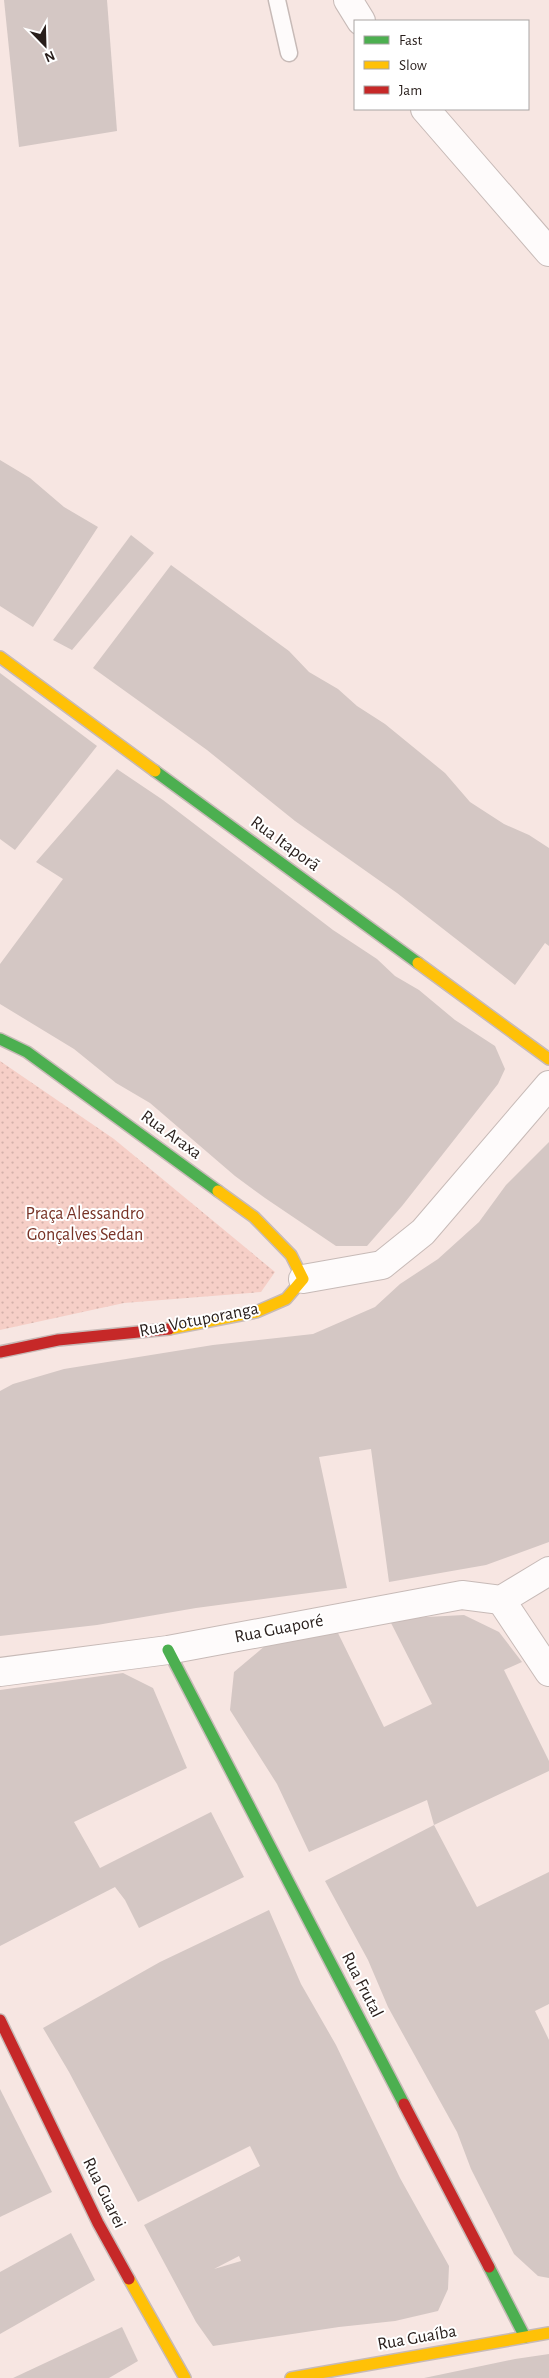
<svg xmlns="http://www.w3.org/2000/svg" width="549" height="2378" font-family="'Alegreya Sans',sans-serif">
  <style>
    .park { fill: url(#park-dots) }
    .building { fill: #d4c7c4; fill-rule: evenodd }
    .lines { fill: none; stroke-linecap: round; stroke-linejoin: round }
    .lane-casing { stroke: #c7bab7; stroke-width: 19 }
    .street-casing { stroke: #c7bab7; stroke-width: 30 }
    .fast-casing { stroke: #c7bab7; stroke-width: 14 }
    .slow-casing { stroke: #c7bab7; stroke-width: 14 }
    .jam-casing { stroke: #c7bab7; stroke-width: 14 }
    .lane { stroke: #fefbfb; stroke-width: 16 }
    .street { stroke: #fefbfb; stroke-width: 28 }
    .fast { stroke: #4caf50; stroke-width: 11 }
    .slow { stroke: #ffc107; stroke-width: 11 }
    .jam { stroke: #c62828; stroke-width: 11 }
    .labels { text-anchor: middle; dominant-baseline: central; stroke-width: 4; stroke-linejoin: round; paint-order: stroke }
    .street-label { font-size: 18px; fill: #281e1b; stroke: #fff }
    .park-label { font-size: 18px; fill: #773326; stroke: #fff }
  </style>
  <defs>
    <pattern id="park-dots" width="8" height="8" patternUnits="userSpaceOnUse" patternTransform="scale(1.25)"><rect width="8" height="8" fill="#f6cfc7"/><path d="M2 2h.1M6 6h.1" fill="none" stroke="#d3b1aa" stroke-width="1.8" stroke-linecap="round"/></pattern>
  </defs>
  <rect width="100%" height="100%" fill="#f7e6e2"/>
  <path class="park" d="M 0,1061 L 114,1139 L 275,1272 L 261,1292 L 124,1303 L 0,1330 Z"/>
  <g class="building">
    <path d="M 4,0 L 107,0 L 117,131 L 19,147 Z"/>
    <path d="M 0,460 L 30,478 L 64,507 L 98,527 L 33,627 L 0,606 Z"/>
    <path d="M 131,535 L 154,553 L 72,650 L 53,640 Z"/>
    <path d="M 171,565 L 289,651 L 309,672 L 338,689 L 357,706 L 385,724 L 445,773 L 470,802 L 504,824 L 529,835 L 549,848 L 549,946 L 545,943 L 515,985 L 397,893 L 295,821 L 207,750 L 93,668 Z"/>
    <path d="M 0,673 L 97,746 L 15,850 L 0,839 Z"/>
    <path d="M 117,769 L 163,800 L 333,930 L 377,959 L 395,976 L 419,990 L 455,1020 L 495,1046 L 505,1069 L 498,1084 L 402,1206 L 367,1246 L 336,1246 L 265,1198 L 235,1176 L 150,1103 L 116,1083 L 74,1049 L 0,1004 L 0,964 L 63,879 L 36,862 Z"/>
    <path d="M 549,1142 L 549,1542 L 486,1565 L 389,1582 L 371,1449 L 319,1457 L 347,1588 L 196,1608 L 97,1625 L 0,1636 L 0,1391 L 13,1384 L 64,1369 L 213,1345 L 313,1334 L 375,1307 L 400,1284 L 438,1259 L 479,1222 L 506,1185 Z"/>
    <path d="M 464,1615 L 499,1632 L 522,1662 L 504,1670 L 549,1761 L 549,1771 L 434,1825 L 427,1800 L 309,1852 L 277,1784 L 230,1710 L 234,1672 L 266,1645 L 337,1631 L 384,1727 L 432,1704 L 389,1619 Z"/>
    <path d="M 123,1673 L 153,1688 L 187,1768 L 74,1822 L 100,1868 L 211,1812 L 244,1877 L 139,1928 L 125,1900 L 115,1887 L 0,1946 L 0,1690 Z"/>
    <path d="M 434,1825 L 477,1907 L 549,1872 L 549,2004 L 535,2011 L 549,2040 L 549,2278 L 538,2276 L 514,2254 L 471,2169 L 457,2132 L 388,2007 L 368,1960 L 325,1881 Z"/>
    <path d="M 269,1910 L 301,1984 L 336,2045 L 400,2178 L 449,2266 L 448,2289 L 438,2311 L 395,2321 L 339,2327 L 213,2346 L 196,2322 L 144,2225 L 260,2166 L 250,2146 L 138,2202 L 69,2072 L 43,2028 L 160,1962 ZM 239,2256 L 241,2261 L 214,2269 Z"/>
    <path d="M 0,2089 L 52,2192 L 0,2217 Z"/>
    <path d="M 71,2233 L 95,2280 L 0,2334 L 0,2272 Z"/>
    <path d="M 122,2327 L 138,2361 L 109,2378 L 13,2378 Z"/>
    <path d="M 549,2354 L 549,2378 L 424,2378 L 515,2359 Z"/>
  </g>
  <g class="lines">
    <g class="lane-casing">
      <path id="lane" d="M 277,0 L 289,53"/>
    </g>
    <g class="street-casing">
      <g id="street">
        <path d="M 348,0 L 361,21"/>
        <path d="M 425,109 L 549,252"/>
        <path d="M 303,1279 L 382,1265 L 423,1232 L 549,1085"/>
        <path d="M 501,1600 L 549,1672"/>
        <path d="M 0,1672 L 168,1650 L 462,1595 L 501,1600 L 549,1571"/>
      </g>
    </g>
    <g class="fast-casing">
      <g id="fast">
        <path d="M 155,771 L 418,963"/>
        <path d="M 0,1039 L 27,1052 L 218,1191"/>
        <path d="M 168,1650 L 404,2104"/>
        <path d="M 489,2267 L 525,2337"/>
      </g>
    </g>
    <g class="slow-casing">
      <g id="slow">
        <path d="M 0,657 L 155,771"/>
        <path d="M 418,963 L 549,1059"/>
        <path d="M 169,1329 L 256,1312 L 286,1299 L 303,1279 L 291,1255 L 254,1217 L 218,1191"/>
        <path d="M 129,2279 L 185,2378"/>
        <path d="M 291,2378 L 549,2333"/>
      </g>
    </g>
    <g class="jam-casing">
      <g id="jam">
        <path d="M 0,1352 L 58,1340 L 169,1329"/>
        <path d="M 0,2020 L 98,2223 L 129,2279"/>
        <path d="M 404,2104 L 489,2267"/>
      </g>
    </g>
    <use href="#lane" class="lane"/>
    <use href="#street" class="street"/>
    <use href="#fast" class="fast"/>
    <use href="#slow" class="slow"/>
    <use href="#jam" class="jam"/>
  </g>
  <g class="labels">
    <g class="street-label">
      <text transform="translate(285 844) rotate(36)">Rua Itaporã</text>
      <text transform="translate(171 1135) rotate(36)">Rua Araxa</text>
      <text transform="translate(199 1320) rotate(-11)">Rua Votuporanga</text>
      <text transform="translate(279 1629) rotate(-11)">Rua Guaporé</text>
      <text transform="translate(362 1985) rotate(63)">Rua Frutal</text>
      <text transform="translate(104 2193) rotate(64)">Rua Guarei</text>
      <text transform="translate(417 2338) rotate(-10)">Rua Guaíba</text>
    </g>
    <g class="park-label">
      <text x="85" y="1214">Praça Alessandro<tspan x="85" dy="21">Gonçalves Sedan</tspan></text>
    </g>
  </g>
  <rect x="354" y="20" width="175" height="90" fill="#ffffff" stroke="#a9a5a4"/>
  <rect x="364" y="36" width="25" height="8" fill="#4caf50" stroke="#a9a5a4"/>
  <text x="399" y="45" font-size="15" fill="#281e1b">Fast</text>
  <rect x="364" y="61" width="25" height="8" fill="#ffc107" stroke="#a9a5a4"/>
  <text x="399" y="70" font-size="15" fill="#281e1b">Slow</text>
  <rect x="364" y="86" width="25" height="8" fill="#c62828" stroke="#a9a5a4"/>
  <text x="399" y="95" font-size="15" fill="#281e1b">Jam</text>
  <g transform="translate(45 45) rotate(157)" stroke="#ffffff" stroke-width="4" paint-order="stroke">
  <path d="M0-4L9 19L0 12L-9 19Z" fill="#281e1b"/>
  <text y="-8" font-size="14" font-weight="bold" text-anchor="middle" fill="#281e1b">N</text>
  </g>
</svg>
